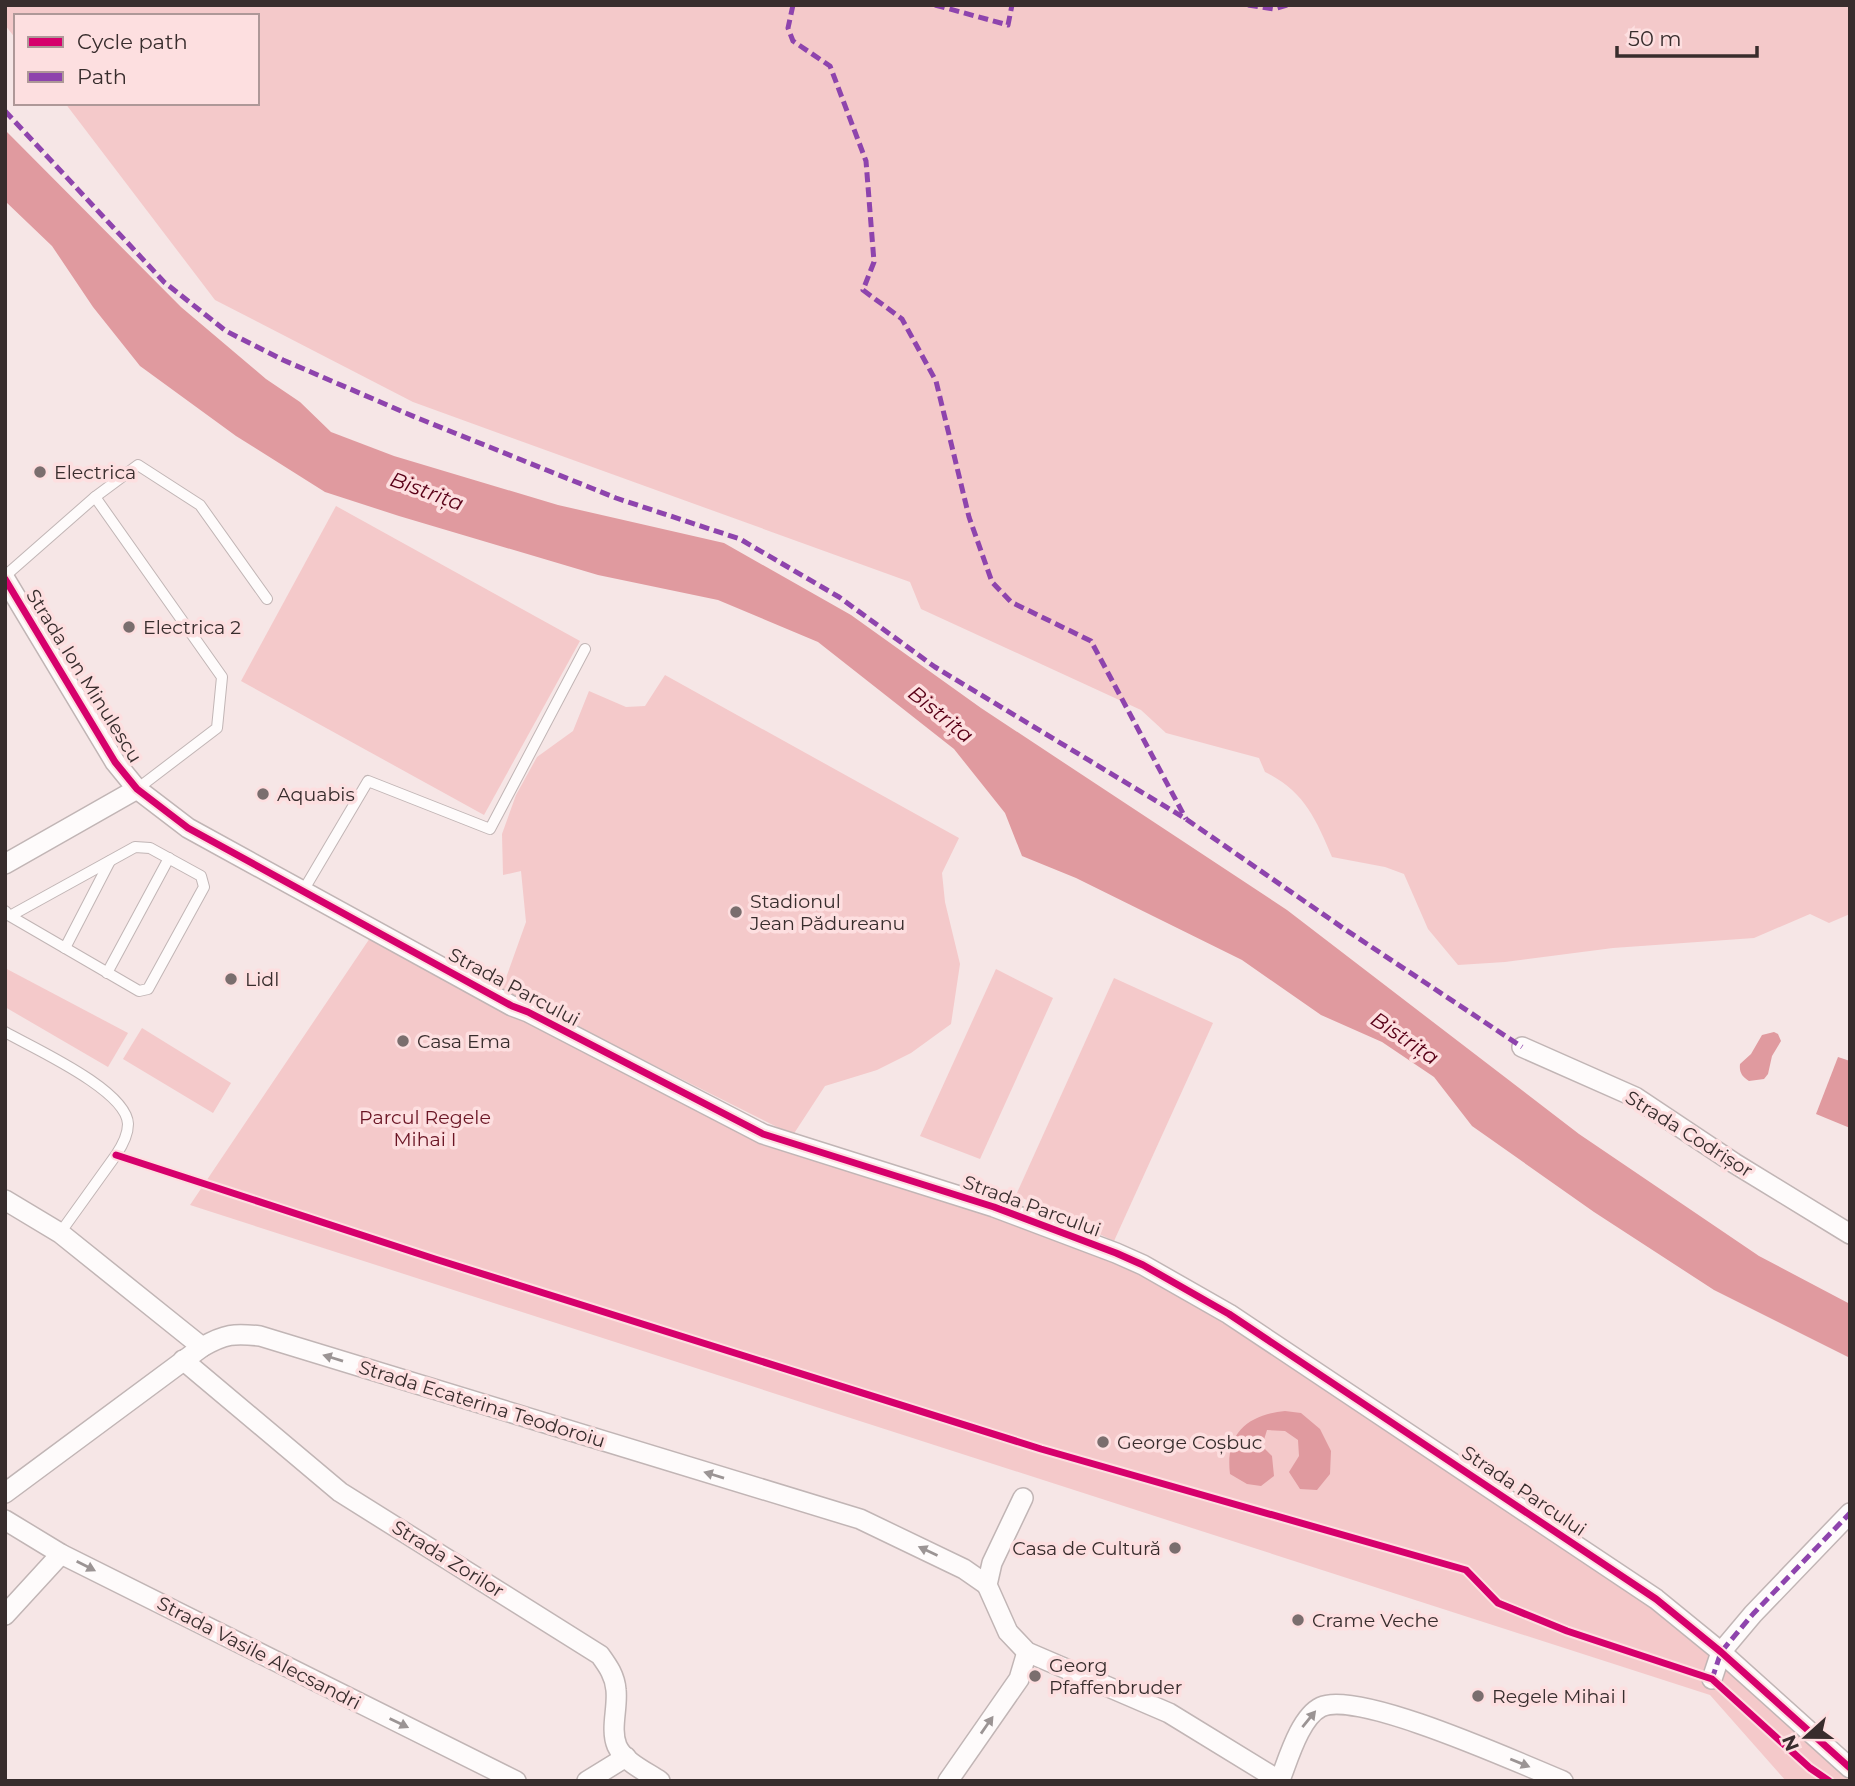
<svg xmlns="http://www.w3.org/2000/svg" width="1855" height="1786" font-family="Montserrat,sans-serif">
  <style>
    .green { fill: #f4c9ca }
    .water { fill: #e09a9f }
    .lines { fill: none; stroke-linecap: round; stroke-linejoin: round }
    .lane-casing { stroke: #c1b5b5; stroke-width: 12 }
    .street-casing { stroke: #c1b5b5; stroke-width: 22 }
    .lane { stroke: #fefbfb; stroke-width: 10 }
    .street { stroke: #fefbfb; stroke-width: 19 }
    .quiet { stroke: #8e44ad; stroke-width: 5; stroke-dasharray: 10 5; stroke-linecap: butt }
    .cycleway-casing { stroke: #fddfe0; stroke-width: 11 }
    .cycleway { stroke: #d6006c; stroke-width: 7 }
    .oneway { fill: #9b9494 }
    .poi-dot { fill: #7a6e6e; stroke: #fddfe0; stroke-width: 2.5 }
    .labels { text-anchor: middle; dominant-baseline: central; stroke-width: 7; stroke-linejoin: round; paint-order: stroke }
    .poi-label { font-size: 19px; fill: #382d2d; stroke: #fddfe0; text-anchor: start }
    .street-label { font-size: 19px; fill: #382d2d; stroke: #fddfe0 }
    .park-label { font-size: 19px; fill: #6a1524; stroke: #fddfe0 }
    .water-label { font-size: 21px; font-style: italic; fill: #590017; stroke: #fddfe0 }
  </style>
  <rect width="100%" height="100%" fill="#f6e6e6"/>
  <g class="green">
    <path d="M 5,5 L 1850,5 L 1850,914 L 1829,923 L 1810,914 L 1754,938 L 1613,948 L 1505,962 L 1458,965 L 1428,929 L 1404,874 L 1385,867 L 1332,857 C 1316,819 1304,791 1265,772 L 1259,758 L 1166,733 L 1141,710 L 921,609 L 910,582 L 413,402 L 215,300 L 65,103 L 257,103 L 257,16 L 16,16 L 16,39 L 5,25 Z"/>
    <path d="M 336,506 L 580,641 L 484,815 L 241,681 Z"/>
    <path d="M 665,675 L 959,838 L 942,873 L 945,902 L 960,964 L 951,1024 L 911,1053 L 877,1070 L 825,1086 L 793,1135 L 502,989 L 526,922 L 521,871 L 503,875 L 502,834 L 516,795 L 537,757 L 573,731 L 589,691 L 626,707 L 645,706 Z"/>
    <path d="M 370,938 L 763,1134 L 1143,1265 L 1721,1652 L 1850,1759 L 1850,1781 L 1786,1781 L 1710,1695 L 190,1205 Z"/>
    <path d="M 5,968 L 128,1033 L 108,1067 L 5,1007 Z"/>
    <path d="M 996,969 L 1053,998 L 980,1159 L 920,1136 Z"/>
    <path d="M 1114,978 L 1213,1023 L 1114,1241 L 1016,1195 Z"/>
    <path d="M 142,1028 L 231,1083 L 213,1113 L 123,1059 Z"/>
  </g>
  <g class="water">
    <path d="M 5,130 L 181,307 L 266,379 L 300,402 L 331,432 L 394,456 L 558,505 L 724,543 L 851,615 L 981,708 L 1287,910 L 1579,1134 L 1759,1256 L 1850,1304 L 1850,1358 L 1714,1290 L 1594,1212 L 1472,1126 L 1434,1077 L 1382,1042 L 1321,1015 L 1242,960 L 1076,878 L 1022,856 L 1005,813 L 954,749 L 818,642 L 718,600 L 598,575 L 399,516 L 325,492 L 236,436 L 140,366 L 93,307 L 52,246 L 5,201 Z"/>
    <path d="M 1774,1032 L 1778,1034 L 1781,1041 L 1772,1056 L 1768,1074 L 1764,1079 L 1749,1081 C 1742,1077 1739,1072 1740,1064 L 1751,1054 L 1762,1035 Z"/>
    <path d="M 1838,1057 L 1850,1061 L 1850,1128 L 1816,1114 Z"/>
    <path d="M 1285,1411 L 1301,1413 L 1320,1429 L 1331,1451 L 1330,1474 L 1317,1490 L 1300,1489 L 1289,1472 L 1299,1456 L 1298,1440 L 1285,1431 L 1267,1430 L 1262,1446 L 1272,1456 L 1274,1476 L 1261,1486 L 1247,1484 L 1230,1474 C 1225,1434 1247,1415 1285,1411 Z"/>
  </g>
  <g class="lines">
    <g class="lane-casing">
      <g id="lane">
        <path d="M 95,497 L 138,465 L 200,505 L 267,599"/>
        <path d="M 5,576 L 95,497 L 222,677 L 217,728 L 137,789"/>
        <path d="M 303,891 L 368,781 L 490,829 L 585,649"/>
        <path d="M 5,911 L 10,916 L 139,991 L 148,989 L 204,887 L 201,876 L 150,848 L 135,847 L 10,916"/>
        <path d="M 65,948 L 110,861"/>
        <path d="M 107,973 L 169,858"/>
        <path d="M 5,1032 C 33,1048 127,1090 128,1124 C 128,1135 122,1146 116,1155 L 60,1233"/>
      </g>
    </g>
    <g class="street-casing">
      <g id="street">
        <path d="M 5,579 L 115,762 L 137,789 L 188,828 L 512,1006 L 528,1012 L 763,1134 L 994,1207 L 1116,1253 L 1143,1265 L 1229,1314 L 1656,1599 L 1721,1652 L 1850,1768"/>
        <path d="M 5,864 L 137,789"/>
        <path d="M 1522,1047 L 1635,1097 L 1734,1163 L 1850,1234"/>
        <path d="M 5,1200 L 60,1233 L 202,1347"/>
        <path d="M 183,1360 L 340,1492 L 600,1655 C 608,1666 615,1676 616,1690 C 618,1708 610,1729 617,1746 C 624,1762 647,1772 660,1781"/>
        <path d="M 5,1493 L 202,1347 C 225,1334 234,1333 260,1336 L 860,1519 L 964,1569 L 987,1585"/>
        <path d="M 1023,1498 L 992,1563 L 987,1585 L 1008,1632 L 1027,1652 L 1169,1713 L 1280,1781"/>
        <path d="M 5,1520 L 61,1554 L 516,1781"/>
        <path d="M 5,1615 L 61,1554"/>
        <path d="M 1712,1679 L 1721,1652 L 1753,1614 L 1850,1513"/>
        <path d="M 1280,1780 C 1288,1760 1300,1717 1321,1707 C 1357,1689 1521,1764 1563,1781"/>
        <path d="M 587,1781 L 626,1757"/>
        <path d="M 948,1781 L 1019,1679 L 1027,1652"/>
      </g>
    </g>
    <use href="#lane" class="lane"/>
    <use href="#street" class="street"/>
    <g class="quiet">
      <path d="M 793,5 L 788,28 L 793,41 L 830,66 L 866,161 L 874,262 L 863,290 L 902,319 L 936,381 L 969,517 L 992,582 L 1011,602 L 1091,641 L 1186,819"/>
      <path d="M 935,5 L 1008,25 L 1012,5"/>
      <path d="M 1248,5 L 1274,9 L 1287,5"/>
      <path d="M 5,111 L 164,282 L 226,331 L 283,360 L 415,417 L 616,498 L 740,539 L 839,597 L 935,667 L 1186,819 L 1343,928 L 1522,1047"/>
      <path d="M 1712,1679 L 1721,1652 L 1753,1614 L 1850,1513"/>
    </g>
    <g class="cycleway-casing">
      <g id="cycleway">
        <path d="M 5,579 L 115,762 L 137,789 L 188,828 L 512,1006 L 528,1012 L 763,1134 L 994,1207 L 1116,1253 L 1143,1265 L 1229,1314 L 1656,1599 L 1721,1652 L 1850,1768"/>
        <path d="M 116,1155 L 435,1259 L 1041,1449 L 1466,1570 L 1498,1603 L 1567,1631 L 1712,1679 L 1810,1768 L 1829,1781"/>
      </g>
    </g>
    <use href="#cycleway" class="cycleway"/>
  </g>
  <defs><path id="oneway-solid" d="M-6-.8H1V-3.2L6.5 0L1 3.2V.8H-6Z" transform="scale(1.75)"/></defs>
  <g class="oneway">
    <use href="#oneway-solid" transform="translate(333 1358) rotate(-163)"/>
    <use href="#oneway-solid" transform="translate(714 1475) rotate(-163)"/>
    <use href="#oneway-solid" transform="translate(928 1551) rotate(-155)"/>
    <use href="#oneway-solid" transform="translate(86 1566) rotate(27)"/>
    <use href="#oneway-solid" transform="translate(1309 1719) rotate(-51)"/>
    <use href="#oneway-solid" transform="translate(399 1723) rotate(26)"/>
    <use href="#oneway-solid" transform="translate(987 1725) rotate(-55)"/>
    <use href="#oneway-solid" transform="translate(1520 1763) rotate(22)"/>
  </g>
  <g class="poi-dot">
    <circle cx="40" cy="472" r="7"/>
    <circle cx="129" cy="627" r="7"/>
    <circle cx="263" cy="794" r="7"/>
    <circle cx="736" cy="912" r="7"/>
    <circle cx="231" cy="979" r="7"/>
    <circle cx="403" cy="1041" r="7"/>
    <circle cx="1103" cy="1442" r="7"/>
    <circle cx="1175" cy="1548" r="7"/>
    <circle cx="1298" cy="1620" r="7"/>
    <circle cx="1035" cy="1676" r="7"/>
    <circle cx="1478" cy="1696" r="7"/>
  </g>
  <g class="labels">
    <g class="poi-label">
      <text x="54" y="472">Electrica</text>
      <text x="143" y="627">Electrica 2</text>
      <text x="277" y="794">Aquabis</text>
      <text x="750" y="901">Stadionul<tspan x="750" dy="22">Jean Pădureanu</tspan></text>
      <text x="245" y="979">Lidl</text>
      <text x="417" y="1041">Casa Ema</text>
      <text x="1117" y="1442">George Coșbuc</text>
      <text x="1161" y="1548" text-anchor="end">Casa de Cultură</text>
      <text x="1312" y="1620">Crame Veche</text>
      <text x="1049" y="1665">Georg<tspan x="1049" dy="22">Pfaffenbruder</tspan></text>
      <text x="1492" y="1696">Regele Mihai I</text>
    </g>
    <g class="street-label">
      <text transform="translate(84 676) rotate(58)">Strada Ion Minulescu</text>
      <text transform="translate(514 987) rotate(28)">Strada Parcului</text>
      <text transform="translate(1689 1134) rotate(32)">Strada Codrișor</text>
      <text transform="translate(1032 1206) rotate(20)">Strada Parcului</text>
      <text transform="translate(482 1404) rotate(17)">Strada Ecaterina Teodoroiu</text>
      <text transform="translate(1524 1491) rotate(34)">Strada Parcului</text>
      <text transform="translate(448 1559) rotate(32)">Strada Zorilor</text>
      <text transform="translate(259 1653) rotate(27)">Strada Vasile Alecsandri</text>
    </g>
    <g class="park-label">
      <text x="425" y="1117">Parcul Regele<tspan x="425" dy="22">Mihai I</tspan></text>
    </g>
    <g class="water-label">
      <text transform="translate(427 491) rotate(20)">Bistrița</text>
      <text transform="translate(941 714) rotate(39)">Bistrița</text>
      <text transform="translate(1405 1038) rotate(34)">Bistrița</text>
    </g>
  </g>
  <rect width="1855" height="1786" fill="none" stroke="#382d2d" stroke-width="14"/>
  <rect x="14" y="14" width="245" height="91" fill="#fddfe0" stroke="#ae9898" stroke-width="2"/>
  <rect x="28" y="37" width="35" height="10" fill="#d6006c" stroke="#ae9898" stroke-width="2"/>
  <text x="77" y="49" font-size="21" fill="#382d2d">Cycle path</text>
  <rect x="28" y="72" width="35" height="10" fill="#8e44ad" stroke="#ae9898" stroke-width="2"/>
  <text x="77" y="84" font-size="21" fill="#382d2d">Path</text>
  <g transform="translate(1806 1737) rotate(249)" stroke="#fddfe0" stroke-width="5" paint-order="stroke">
  <path d="M0-5L12 26L0 18L-12 26Z" fill="#382d2d"/>
  <text y="-10" font-size="19" font-weight="bold" text-anchor="middle" fill="#382d2d">N</text>
  </g>
  <path d="M1617 46v10h140v-10" fill="none" stroke="#382d2d" stroke-width="3.5"/>
  <text x="1628" y="46" font-size="21" fill="#382d2d" stroke="#fddfe0" stroke-width="5" paint-order="stroke">50 m</text>
</svg>
